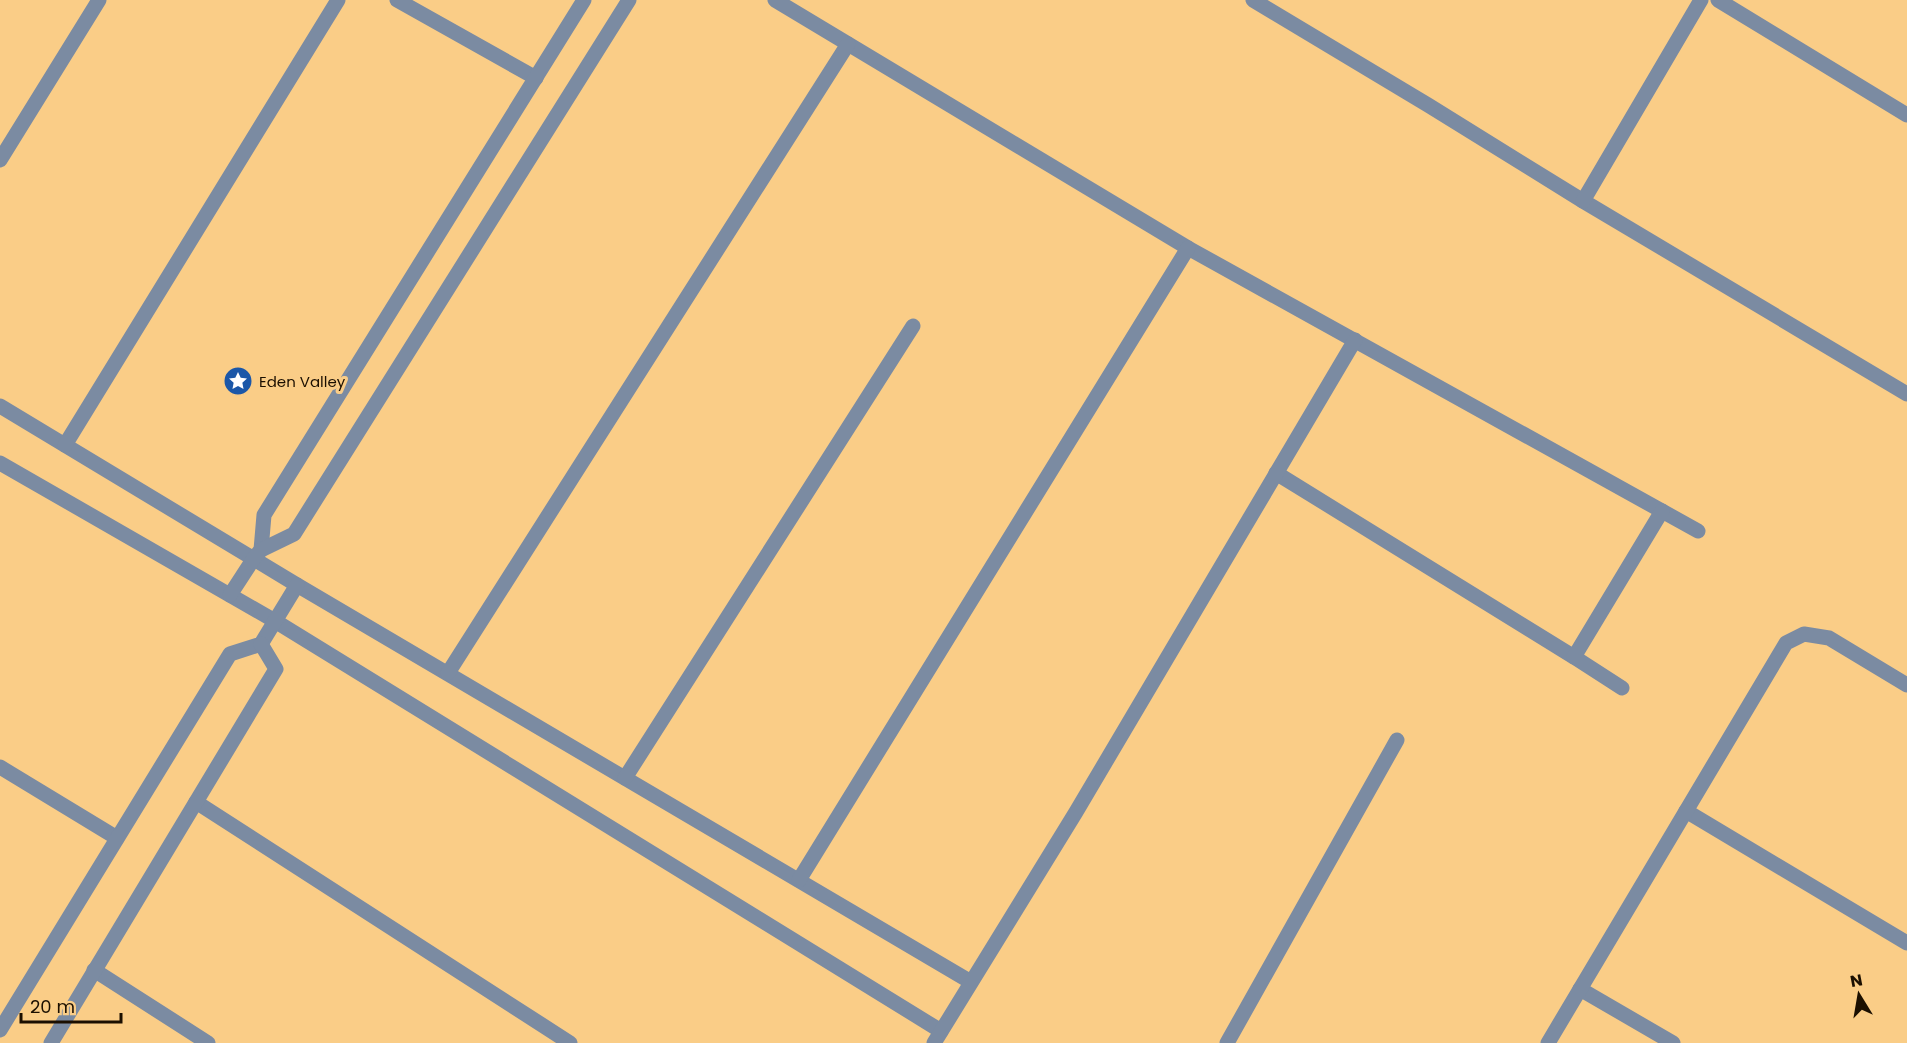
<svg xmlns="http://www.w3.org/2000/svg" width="1907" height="1043" font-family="Poppins,sans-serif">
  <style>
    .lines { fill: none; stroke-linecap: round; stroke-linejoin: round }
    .street { stroke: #7b8ba2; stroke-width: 15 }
    .labels { text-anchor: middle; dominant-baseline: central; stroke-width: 6; stroke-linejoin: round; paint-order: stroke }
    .poi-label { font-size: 15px; fill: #1b0f00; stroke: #facd87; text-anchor: start }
  </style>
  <rect width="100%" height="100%" fill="#facd87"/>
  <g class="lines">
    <g class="street">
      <path d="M 397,0 L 536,78"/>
      <path d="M 775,0 L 1188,248 L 1698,531"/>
      <path d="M 1253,0 L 1428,105 L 1583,201 L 1907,394"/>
      <path d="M 1718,0 L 1907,115"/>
      <path d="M 0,160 L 99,0"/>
      <path d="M 1583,201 L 1701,0"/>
      <path d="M 0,406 L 297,585 L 971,982"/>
      <path d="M 65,445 L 338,0"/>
      <path d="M 0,463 L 275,621 L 941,1031"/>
      <path d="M 1276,473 L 1574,657"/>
      <path d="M 261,550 L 264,515 L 584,0"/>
      <path d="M 230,595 L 254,558 L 261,550 L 294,534 L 629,0"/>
      <path d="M 448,673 L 848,44"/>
      <path d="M 1622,688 L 1574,657 L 1662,511"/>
      <path d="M 0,767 L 117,838"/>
      <path d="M 625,778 L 913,326"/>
      <path d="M 196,802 L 570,1043"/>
      <path d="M 1686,811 L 1907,943"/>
      <path d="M 799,880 L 1188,248"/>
      <path d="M 94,970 L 208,1043"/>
      <path d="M 1580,989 L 1673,1043"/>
      <path d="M 0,1030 L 230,654 L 261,644 L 297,585"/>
      <path d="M 51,1043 L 276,669 L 261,644"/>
      <path d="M 934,1043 L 1076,812 L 1355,340"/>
      <path d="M 1227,1043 L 1397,740"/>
      <path d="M 1548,1043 L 1786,643 L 1804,634 L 1829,638 L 1907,685"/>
    </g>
  </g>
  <defs>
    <g id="sight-disc" transform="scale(1.5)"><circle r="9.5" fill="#1b57a8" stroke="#facd87"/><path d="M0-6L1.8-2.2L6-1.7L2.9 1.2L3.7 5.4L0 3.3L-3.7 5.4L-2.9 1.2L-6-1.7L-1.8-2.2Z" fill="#fff"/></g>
  </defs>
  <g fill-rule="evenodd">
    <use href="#sight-disc" x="238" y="381"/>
  </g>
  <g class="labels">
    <g class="poi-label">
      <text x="259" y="381">Eden Valley</text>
    </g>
  </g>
  <g transform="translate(1859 995) rotate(349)" stroke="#facd87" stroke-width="4.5" paint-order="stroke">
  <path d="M0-4.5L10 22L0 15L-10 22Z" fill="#1b0f00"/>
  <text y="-9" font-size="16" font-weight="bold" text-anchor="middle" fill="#1b0f00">N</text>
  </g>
  <path d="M21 1013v9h100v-9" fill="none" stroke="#1b0f00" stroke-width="3"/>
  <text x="30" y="1013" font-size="18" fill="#1b0f00" stroke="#facd87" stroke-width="4.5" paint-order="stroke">20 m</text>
</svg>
